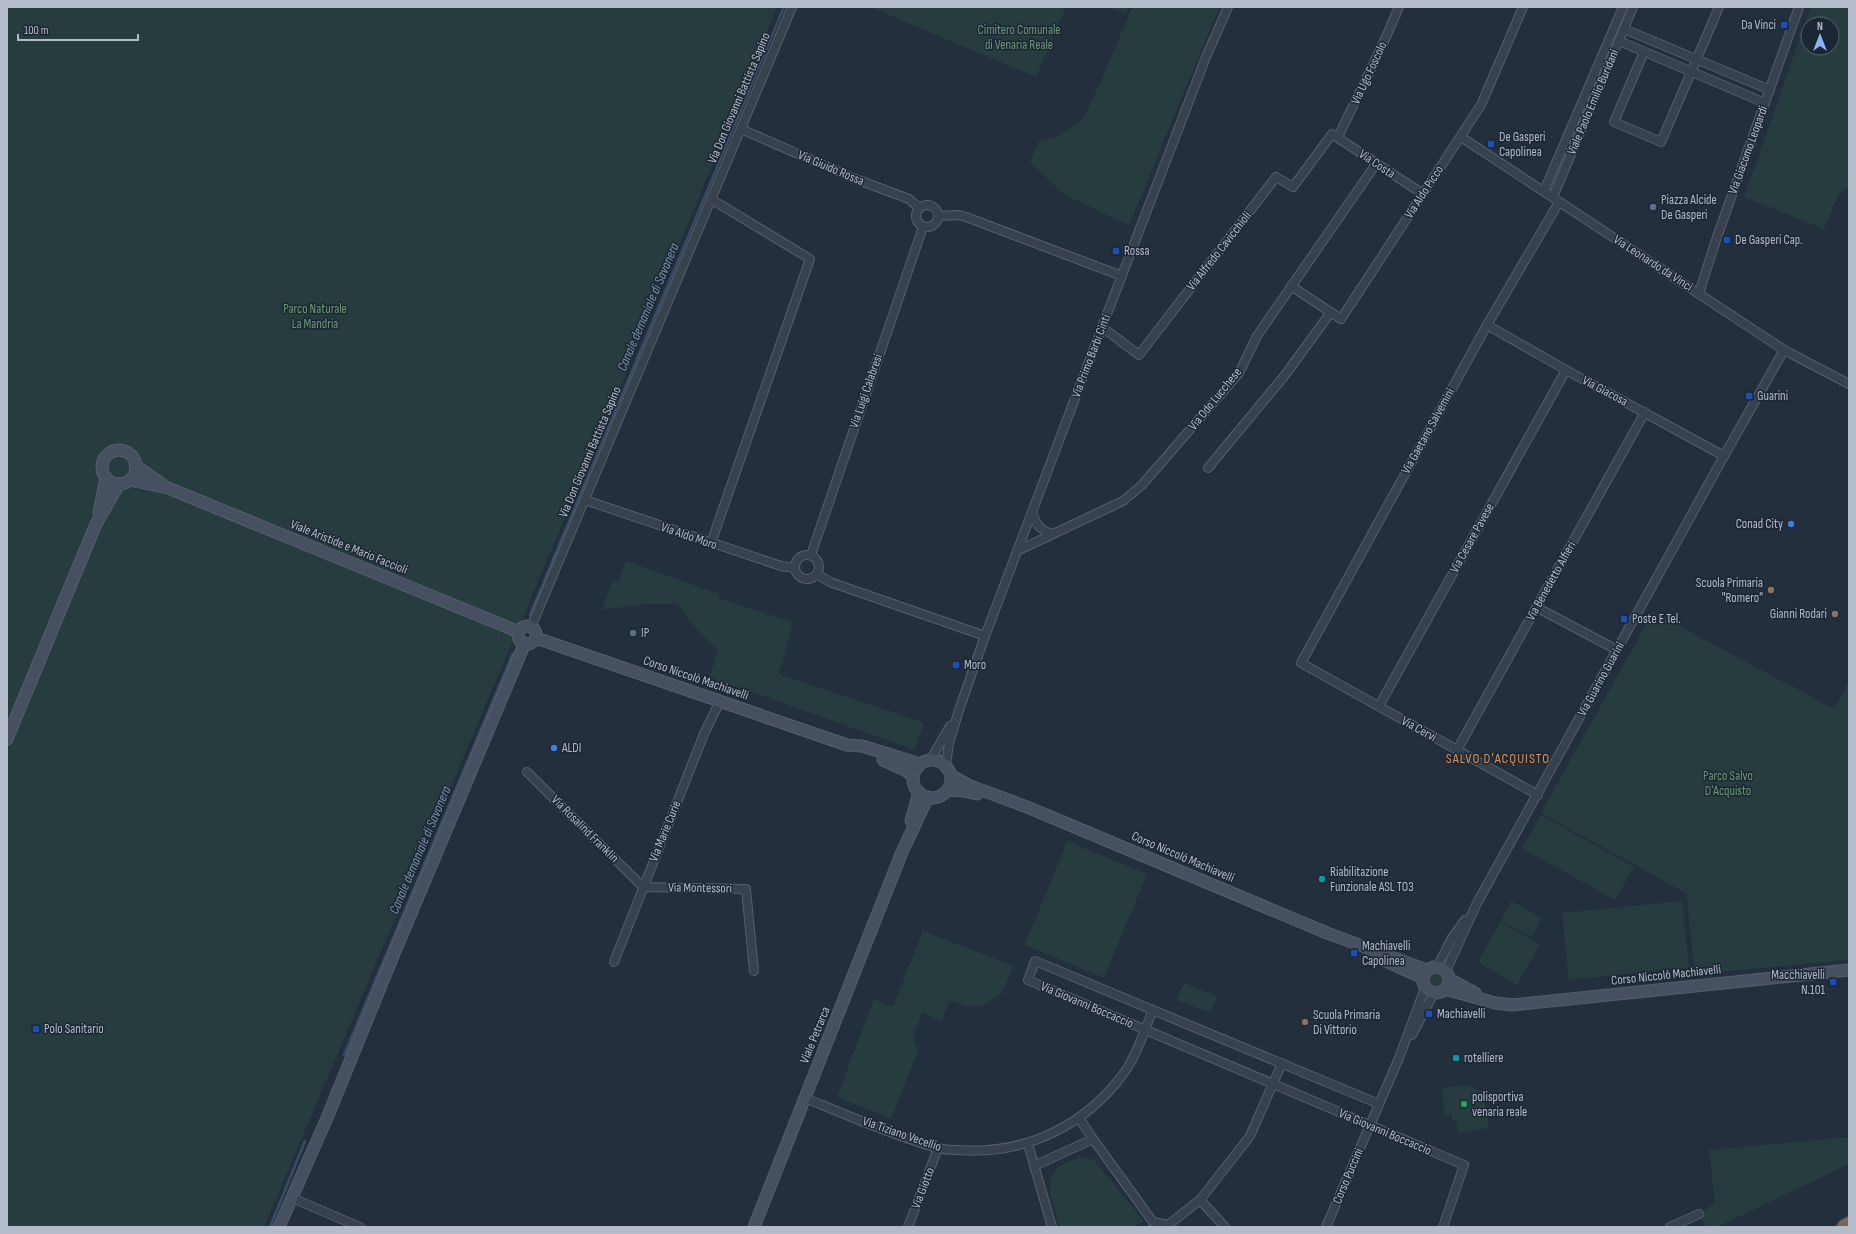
<svg xmlns="http://www.w3.org/2000/svg" width="1856" height="1234" font-family="'Sofia Sans Condensed',sans-serif">
  <style>
    .green { fill: #263c3f; fill-rule: evenodd }
    .lines { fill: none; stroke-linecap: round; stroke-linejoin: round }
    .stream { stroke: #394c67; stroke-width: 2.5 }
    .street-casing { stroke: #565f6c; stroke-width: 10 }
    .secondary-casing { stroke: #565f6c; stroke-width: 13 }
    .highway-casing { stroke: #434c59; stroke-width: 16 }
    .street { stroke: #38414e; stroke-width: 8 }
    .secondary { stroke: #465061; stroke-width: 11 }
    .highway { stroke: #746855; stroke-width: 14 }
    .transit-dot { fill: #1a4fb4; stroke: #1d2633; stroke-width: 1.5 }
    .service-dot { fill: #5c6f8a; stroke: #1d2633; stroke-width: 1.5 }
    .shop-dot { fill: #3f7fe0; stroke: #1d2633; stroke-width: 1.5 }
    .education-dot { fill: #8d6e63; stroke: #1d2633; stroke-width: 1.5 }
    .culture-dot { fill: #0f9aa8; stroke: #1d2633; stroke-width: 1.5 }
    .leisure-dot { fill: #2e9e5b; stroke: #1d2633; stroke-width: 1.5 }
    .labels { text-anchor: middle; dominant-baseline: central; stroke-width: 3; stroke-linejoin: round; paint-order: stroke }
    .poi-label { font-size: 13px; fill: #b4bcc9; stroke: #1d2633; text-anchor: start }
    .park-label { font-size: 13px; fill: #6b9a76; stroke: #1d2633 }
    .street-label { font-size: 13px; fill: #b4bcc9; stroke: #1d2633 }
    .water-label { font-size: 14px; font-style: italic; fill: #7c92b1; stroke: #1d2633 }
    .neighbourhood-label { font-size: 14px; letter-spacing: 1px; fill: #d59563; stroke: #1d2633 }
  </style>
  <rect width="100%" height="100%" fill="#242f3e"/>
  <g class="green">
    <path d="M 7,7 L 777,7 L 632,360 L 264,1227 L 7,1227 Z"/>
    <path d="M 870,7 L 1066,7 L 1036,77 Z"/>
    <path d="M 1108,7 L 1129,7 L 1126,14 Z"/>
    <path d="M 1132,7 L 1219,7 L 1129,225 L 1065,195 L 1030,162 L 1038,142 L 1059,136 L 1083,119 L 1104,75 Z"/>
    <path d="M 1811,7 L 1849,7 L 1849,186 L 1838,195 L 1824,229 L 1744,197 ZM 1808,24 L 1832,24 L 1832,48 L 1808,48 Z"/>
    <path d="M 626,561 L 719,594 L 718,598 L 793,622 L 779,674 L 924,723 L 915,750 L 709,677 L 718,651 L 695,627 L 677,604 L 644,604 L 602,610 L 612,581 L 618,582 Z"/>
    <path d="M 1653,612 L 1834,709 L 1849,681 L 1849,960 L 1695,974 L 1686,893 L 1541,813 Z"/>
    <path d="M 1541,815 L 1634,867 L 1615,900 L 1522,848 Z"/>
    <path d="M 1067,841 L 1147,874 L 1104,978 L 1025,945 Z"/>
    <path d="M 1511,901 L 1542,918 L 1532,937 L 1501,921 Z"/>
    <path d="M 1682,901 L 1689,967 L 1569,980 L 1562,913 Z"/>
    <path d="M 1500,922 L 1540,944 L 1517,985 L 1478,962 Z"/>
    <path d="M 923,931 L 1014,966 L 1002,993 L 986,1004 L 978,1006 L 965,1006 L 950,1000 L 942,1021 L 922,1013 L 913,1038 L 918,1051 L 891,1119 L 837,1097 L 874,999 L 893,1007 Z"/>
    <circle cx="1436" cy="980" r="8"/>
    <path d="M 1184,983 L 1217,997 L 1210,1013 L 1177,1000 Z"/>
    <path d="M 1470,1085 L 1484,1094 L 1489,1128 L 1459,1133 L 1457,1121 L 1452,1121 L 1452,1116 L 1444,1115 L 1442,1088 Z"/>
    <path d="M 1849,1137 L 1849,1164 L 1717,1227 L 1706,1227 L 1699,1214 L 1715,1203 L 1709,1150 Z"/>
    <path d="M 1081,1157 L 1093,1159 L 1144,1221 L 1132,1227 L 1060,1227 C 1050,1193 1037,1169 1081,1157 Z"/>
  </g>
  <g class="lines">
    <g class="stream">
      <path d="M 530,615 L 784,7"/>
      <path d="M 344,1055 L 513,653"/>
      <path d="M 270,1227 L 305,1141"/>
    </g>
    <g class="street-casing">
      <g id="street">
        <path d="M 1624,29 L 1770,90"/>
        <path d="M 1619,41 L 1765,103"/>
        <path d="M 1644,52 L 1614,122 L 1661,142 L 1719,7"/>
        <path d="M 741,129 L 853,178 L 909,199 L 919,208"/>
        <path d="M 1338,137 L 1382,46 L 1399,7"/>
        <path d="M 1461,137 L 1784,350 L 1849,384"/>
        <path d="M 1544,191 L 1623,7"/>
        <path d="M 1553,197 L 1633,7"/>
        <circle cx="927" cy="216" r="11"/>
        <path d="M 938,216 L 959,215 L 966,217 L 1122,276"/>
        <path d="M 1291,286 L 1341,319 L 1481,105 L 1523,7"/>
        <path d="M 1699,293 L 1717,237 L 1799,7"/>
        <path d="M 1487,325 L 1566,370 L 1724,456"/>
        <path d="M 1102,327 L 1139,355 L 1276,177 L 1293,187 L 1332,134 L 1423,194"/>
        <path d="M 1208,468 L 1285,375 L 1331,312"/>
        <path d="M 585,500 L 781,566 L 795,568"/>
        <path d="M 1032,512 C 1036,525 1040,530 1053,534"/>
        <path d="M 711,543 L 810,259 L 711,199"/>
        <path d="M 1017,551 L 1123,501 L 1142,485 L 1239,373 L 1257,336 L 1376,164"/>
        <circle cx="807" cy="567" r="12"/>
        <path d="M 811,555 L 923,227"/>
        <path d="M 817,574 L 830,582 L 985,636"/>
        <path d="M 1536,607 L 1617,650"/>
        <path d="M 531,627 L 792,7"/>
        <path d="M 1379,706 L 1566,370"/>
        <path d="M 1457,750 L 1645,412"/>
        <path d="M 931,759 L 950,726"/>
        <path d="M 946,765 L 949,743 L 960,707 L 985,636 L 1104,322 L 1206,57 L 1228,7"/>
        <path d="M 527,772 L 643,887 L 746,889 L 754,971"/>
        <path d="M 1538,795 L 1301,663 L 1487,325 L 1559,202"/>
        <path d="M 614,962 L 704,734 L 720,701"/>
        <path d="M 1437,967 L 1452,938 L 1465,920"/>
        <path d="M 1446,971 L 1477,903 L 1724,456 L 1784,350"/>
        <path d="M 1412,1035 L 1434,993"/>
        <path d="M 805,1098 C 839,1112 874,1127 909,1139 C 919,1142 928,1146 938,1148 C 945,1150 952,1150 959,1150 C 1025,1155 1085,1126 1124,1073 C 1137,1055 1144,1031 1153,1010"/>
        <path d="M 1379,1104 L 1035,961 L 1028,980 L 1464,1165 L 1443,1227"/>
        <path d="M 1079,1118 L 1093,1139 L 1153,1222 L 1168,1225 L 1200,1200 L 1250,1136 L 1282,1063"/>
        <path d="M 1028,1144 L 1052,1227"/>
        <path d="M 1034,1166 L 1093,1139"/>
        <path d="M 292,1198 L 360,1227"/>
        <path d="M 1200,1200 L 1225,1227"/>
        <path d="M 908,1227 L 938,1148"/>
        <path d="M 1326,1227 L 1399,1058 L 1425,988"/>
        <path d="M 1670,1227 L 1699,1214"/>
      </g>
    </g>
    <g class="secondary-casing">
      <g id="secondary">
        <circle cx="119" cy="467" r="17"/>
        <path d="M 136,466 L 162,484"/>
        <path d="M 130,480 L 168,488 L 519,632"/>
        <path d="M 99,513 L 106,478"/>
        <circle cx="527" cy="635" r="9"/>
        <path d="M 536,638 L 847,745 L 862,746 L 920,764"/>
        <path d="M 7,739 L 96,524 L 119,484"/>
        <circle cx="932" cy="779" r="19"/>
        <path d="M 883,760 L 905,770 L 913,776"/>
        <path d="M 952,776 L 968,785 L 1027,807 L 1327,933 L 1427,970"/>
        <path d="M 948,790 L 964,791 L 977,794"/>
        <path d="M 911,821 L 919,792"/>
        <path d="M 1384,960 L 1423,978"/>
        <circle cx="1436" cy="980" r="13"/>
        <path d="M 1449,979 L 1475,993"/>
        <path d="M 1445,989 L 1495,1003 L 1512,1005 L 1849,970"/>
        <path d="M 279,1227 L 327,1118 L 393,956 L 525,643"/>
        <path d="M 754,1227 L 902,852 L 928,797"/>
      </g>
    </g>
    <g class="highway-casing">
      <path id="highway" d="M 1844,1227 L 1849,1224"/>
    </g>
    <use href="#street" class="street"/>
    <use href="#secondary" class="secondary"/>
    <use href="#highway" class="highway"/>
  </g>
  <g class="transit-dot">
    <rect x="1780" y="21" width="8" height="8" rx="2"/>
    <rect x="1487" y="140" width="8" height="8" rx="2"/>
    <rect x="1723" y="236" width="8" height="8" rx="2"/>
    <rect x="1112" y="247" width="8" height="8" rx="2"/>
    <rect x="1745" y="392" width="8" height="8" rx="2"/>
    <rect x="1620" y="615" width="8" height="8" rx="2"/>
    <rect x="952" y="661" width="8" height="8" rx="2"/>
    <rect x="1350" y="949" width="8" height="8" rx="2"/>
    <rect x="1829" y="978" width="8" height="8" rx="2"/>
    <rect x="1425" y="1010" width="8" height="8" rx="2"/>
    <rect x="32" y="1025" width="8" height="8" rx="2"/>
  </g>
  <g class="service-dot">
    <circle cx="1653" cy="207" r="4"/>
    <circle cx="633" cy="633" r="4"/>
  </g>
  <g class="shop-dot">
    <circle cx="1791" cy="524" r="4"/>
    <circle cx="554" cy="748" r="4"/>
  </g>
  <g class="education-dot">
    <circle cx="1771" cy="590" r="4"/>
    <circle cx="1835" cy="614" r="4"/>
    <circle cx="1305" cy="1022" r="4"/>
  </g>
  <g class="culture-dot">
    <circle cx="1322" cy="879" r="4"/>
    <circle cx="1456" cy="1058" r="4"/>
  </g>
  <circle class="leisure-dot" cx="1464" cy="1104" r="4"/>
  <g class="labels">
    <g class="poi-label">
      <text x="1776" y="25" text-anchor="end">Da Vinci</text>
      <text x="1499" y="137">De Gasperi<tspan x="1499" dy="15">Capolinea</tspan></text>
      <text x="1661" y="200">Piazza Alcide<tspan x="1661" dy="15">De Gasperi</tspan></text>
      <text x="1735" y="240">De Gasperi Cap.</text>
      <text x="1124" y="251">Rossa</text>
      <text x="1757" y="396">Guarini</text>
      <text x="1783" y="524" text-anchor="end">Conad City</text>
      <text x="1763" y="583" text-anchor="end">Scuola Primaria<tspan x="1763" dy="15">"Romero"</tspan></text>
      <text x="1827" y="614" text-anchor="end">Gianni Rodari</text>
      <text x="1632" y="619">Poste E Tel.</text>
      <text x="641" y="633">IP</text>
      <text x="964" y="665">Moro</text>
      <text x="562" y="748">ALDI</text>
      <text x="1330" y="872">Riabilitazione<tspan x="1330" dy="15">Funzionale ASL TO3</tspan></text>
      <text x="1362" y="946">Machiavelli<tspan x="1362" dy="15">Capolinea</tspan></text>
      <text x="1825" y="975" text-anchor="end">Macchiavelli<tspan x="1825" dy="15">N.101</tspan></text>
      <text x="1437" y="1014">Machiavelli</text>
      <text x="1313" y="1015">Scuola Primaria<tspan x="1313" dy="15">Di Vittorio</tspan></text>
      <text x="44" y="1029">Polo Sanitario</text>
      <text x="1464" y="1058">rotelliere</text>
      <text x="1472" y="1097">polisportiva<tspan x="1472" dy="15">venaria reale</tspan></text>
    </g>
    <g class="park-label">
      <text x="1019" y="30">Cimitero Comunale<tspan x="1019" dy="15">di Venaria Reale</tspan></text>
      <text x="315" y="309">Parco Naturale<tspan x="315" dy="15">La Mandria</tspan></text>
      <text x="1728" y="776">Parco Salvo<tspan x="1728" dy="15">D'Acquisto</tspan></text>
    </g>
    <g class="street-label">
      <text transform="translate(1369 73) rotate(-65)">Via Ugo Foscolo</text>
      <text transform="translate(739 98) rotate(-67)">Via Don Giovanni Battista Sapino</text>
      <text transform="translate(1593 102) rotate(-67)">Viale Paolo Emilio Buridani</text>
      <text transform="translate(1748 150) rotate(-70)">Via Giacomo Leopardi</text>
      <text transform="translate(1377 164) rotate(34)">Via Costa</text>
      <text transform="translate(831 168) rotate(23)">Via Giuido Rossa</text>
      <text transform="translate(1424 192) rotate(-57)">Via Aldo Picco</text>
      <text transform="translate(1219 251) rotate(-52)">Via Alfredo Cavicchioli</text>
      <text transform="translate(1653 263) rotate(33)">Via Leonardo da Vinci</text>
      <text transform="translate(1091 356) rotate(-69)">Via Primo Barbi Cinti</text>
      <text transform="translate(866 391) rotate(-71)">Via Luigi Calabresi</text>
      <text transform="translate(1605 391) rotate(28)">Via Giacosa</text>
      <text transform="translate(1215 399) rotate(-51)">Via Odo Lucchese</text>
      <text transform="translate(1428 431) rotate(-61)">Via Gaetano Salvemini</text>
      <text transform="translate(590 452) rotate(-67)">Via Don Giovanni Battista Sapino</text>
      <text transform="translate(689 536) rotate(19)">Via Aldo Moro</text>
      <text transform="translate(1472 538) rotate(-61)">Via Cesare Pavese</text>
      <text transform="translate(349 547) rotate(22)">Viale Aristide e Mario Faccioli</text>
      <text transform="translate(1551 581) rotate(-61)">Via Benedetto Alfieri</text>
      <text transform="translate(696 678) rotate(19)">Corso Niccolò Machiavelli</text>
      <text transform="translate(1601 679) rotate(-61)">Via Guarino Guarini</text>
      <text transform="translate(1419 729) rotate(29)">Via Cervi</text>
      <text transform="translate(585 829) rotate(45)">Via Rosalind Franklin</text>
      <text transform="translate(665 831) rotate(-68)">Via Marie Curie</text>
      <text transform="translate(1183 857) rotate(23)">Corso Niccolò Machiavelli</text>
      <text transform="translate(700 888) rotate(1)">Via Montessori</text>
      <text transform="translate(1666 975) rotate(-6)">Corso Niccolò Machiavelli</text>
      <text transform="translate(1087 1005) rotate(23)">Via Giovanni Boccaccio</text>
      <text transform="translate(815 1035) rotate(-68)">Viale Petrarca</text>
      <text transform="translate(1385 1132) rotate(23)">Via Giovanni Boccaccio</text>
      <text transform="translate(902 1134) rotate(19)">Via Tiziano Vecellio</text>
      <text transform="translate(1348 1176) rotate(-67)">Corso Puccini</text>
      <text transform="translate(923 1188) rotate(-69)">Via Giotto</text>
    </g>
    <g class="water-label">
      <text transform="translate(648 307) rotate(-67)">Canale demaniale di Savonera</text>
      <text transform="translate(420 850) rotate(-67)">Canale demaniale di Savonera</text>
    </g>
    <g class="neighbourhood-label">
      <text x="1498" y="758">SALVO D'ACQUISTO</text>
    </g>
  </g>
  <rect width="1856" height="1234" fill="none" stroke="#b4bcc9" stroke-width="16"/>
  <g transform="translate(1820 36)"><circle r="19" fill="#1d2633" stroke="#59626f"/>
  <path d="M0-3L7 15L0 10L-7 15Z" fill="#8ab4f8"/>
  <text y="-6" font-size="11" font-weight="bold" text-anchor="middle" fill="#b4bcc9">N</text>
  </g>
  <path d="M18 34v6h120v-6" fill="none" stroke="#b4bcc9" stroke-width="2"/>
  <text x="24" y="34" font-size="12" fill="#b4bcc9" stroke="#1d2633" stroke-width="3" paint-order="stroke">100 m</text>
</svg>
